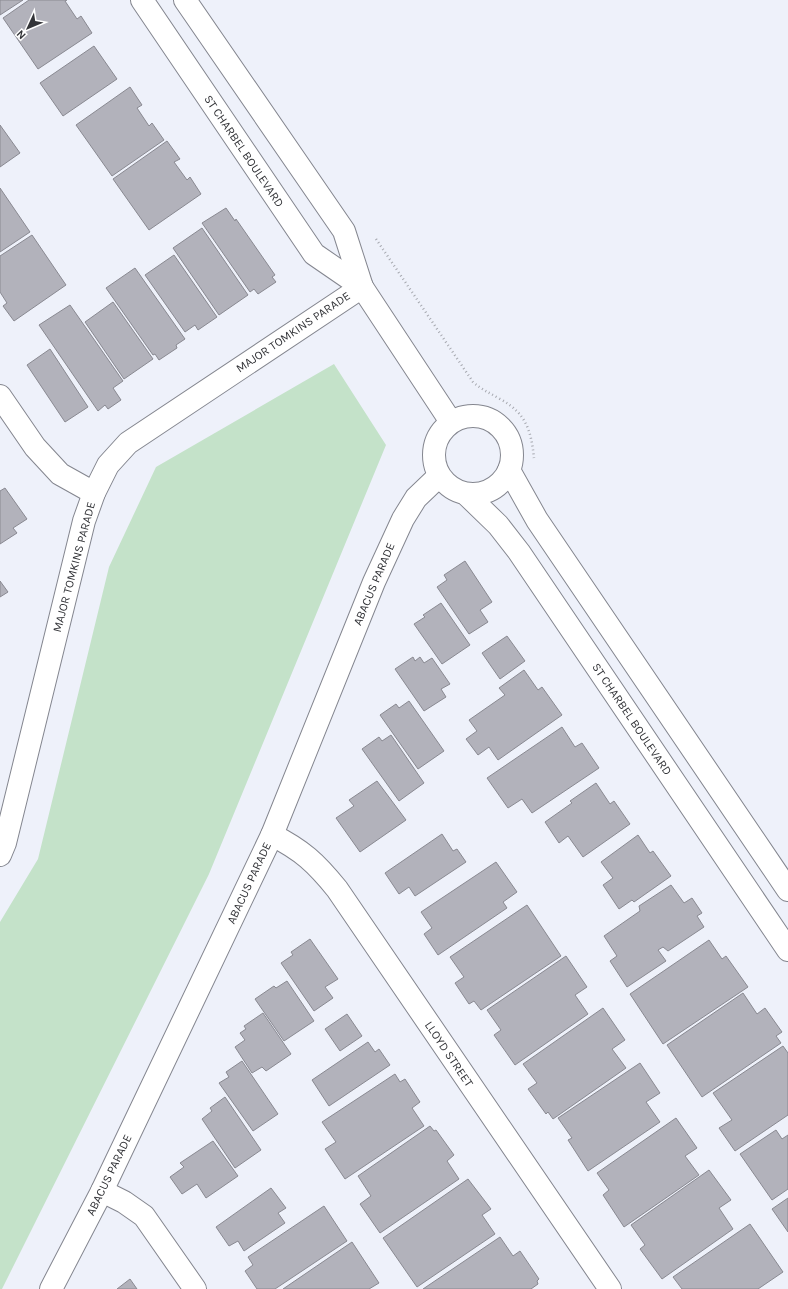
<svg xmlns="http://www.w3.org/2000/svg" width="788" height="1289" font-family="Karla,sans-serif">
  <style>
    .green { fill: #c4e2c9 }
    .building { fill: #b2b2bb; stroke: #898991 }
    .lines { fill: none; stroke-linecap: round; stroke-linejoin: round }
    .street-casing { stroke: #84868f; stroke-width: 24 }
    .path { stroke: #a6a8af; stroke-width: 2.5; stroke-dasharray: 1 3; stroke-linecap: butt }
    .street { stroke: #fff; stroke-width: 22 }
    .labels { text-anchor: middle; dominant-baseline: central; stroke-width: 3; stroke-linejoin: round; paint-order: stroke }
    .street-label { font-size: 12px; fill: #333438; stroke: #fff }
  </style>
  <rect width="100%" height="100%" fill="#eef1fa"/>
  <path class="green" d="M 334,364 L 386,445 L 209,874 L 2,1289 L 0,1289 L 0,922 L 38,859 L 109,567 L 156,467 Z"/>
  <g class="building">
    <path d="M 0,0 L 23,0 L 0,15 Z"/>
    <path d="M 29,0 L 67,0 L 65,1 L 77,19 L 81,16 L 92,33 L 38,69 L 3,18 Z"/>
    <path d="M 94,46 L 117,79 L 63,116 L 40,83 Z"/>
    <path d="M 130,87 L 142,105 L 137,108 L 149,126 L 152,123 L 164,140 L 112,176 L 76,125 Z"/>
    <path d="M 0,125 L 20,153 L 0,167 Z"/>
    <path d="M 167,141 L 180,159 L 174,162 L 187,180 L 190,177 L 201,194 L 149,230 L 113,179 Z"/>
    <path d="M 0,188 L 30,232 L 0,252 Z"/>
    <path d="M 226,208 L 235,221 L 236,219 L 275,275 L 272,277 L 276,282 L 258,294 L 254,289 L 250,292 L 202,223 Z"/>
    <path d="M 202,228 L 248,295 L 219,315 L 173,248 Z"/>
    <path d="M 32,235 L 66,285 L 14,321 L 3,306 L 7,303 L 0,292 L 0,256 Z"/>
    <path d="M 174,255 L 217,317 L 198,330 L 195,325 L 185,332 L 145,275 Z"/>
    <path d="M 135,268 L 185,339 L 176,345 L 177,348 L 159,360 L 155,354 L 153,355 L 106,288 Z"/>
    <path d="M 113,302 L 153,359 L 124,379 L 85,322 Z"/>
    <path d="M 70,305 L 123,381 L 113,388 L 121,400 L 108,409 L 105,405 L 98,411 L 39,325 Z"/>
    <path d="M 50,349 L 88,407 L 65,422 L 27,365 Z"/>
    <path d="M 5,488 L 27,519 L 13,528 L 17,533 L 0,544 L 0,491 Z"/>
    <path d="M 465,561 L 492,602 L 480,610 L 488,622 L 469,634 L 437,587 L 447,580 L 444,575 Z"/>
    <path d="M 0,581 L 8,592 L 0,597 Z"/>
    <path d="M 441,603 L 470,645 L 442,664 L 414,624 L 425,617 L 423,615 Z"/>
    <path d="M 507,636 L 525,661 L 500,679 L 482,653 Z"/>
    <path d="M 413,657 L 415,661 L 420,657 L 424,663 L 432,658 L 450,684 L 441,689 L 446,697 L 424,711 L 395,669 Z"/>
    <path d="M 524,670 L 538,690 L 542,687 L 562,715 L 498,760 L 489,747 L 478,755 L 466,739 L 477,731 L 469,720 L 505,695 L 499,688 Z"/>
    <path d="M 409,701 L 444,751 L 418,769 L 380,715 L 396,704 L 399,708 Z"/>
    <path d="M 562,727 L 575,747 L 582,743 L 599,768 L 532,813 L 522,799 L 508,808 L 487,778 Z"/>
    <path d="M 391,735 L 424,783 L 399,801 L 362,749 L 379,737 L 382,741 Z"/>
    <path d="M 377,781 L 406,820 L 360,852 L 336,818 L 354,806 L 349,800 Z"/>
    <path d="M 596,783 L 610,804 L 614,801 L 630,824 L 583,857 L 568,836 L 559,843 L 545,822 L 572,803 L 570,801 Z"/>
    <path d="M 442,834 L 453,851 L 457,849 L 466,862 L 415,896 L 409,887 L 399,894 L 385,873 Z"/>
    <path d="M 638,835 L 650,853 L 653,851 L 671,876 L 634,902 L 632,900 L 619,909 L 603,885 L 613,878 L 601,862 Z"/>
    <path d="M 496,862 L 517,892 L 503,902 L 507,908 L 438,955 L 424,934 L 432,928 L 421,912 Z"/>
    <path d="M 671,885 L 684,903 L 692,898 L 702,913 L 697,916 L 704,927 L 668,951 L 663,947 L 658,950 L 666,961 L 627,987 L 610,961 L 617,956 L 604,936 L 640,911 L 639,906 Z"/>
    <path d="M 527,905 L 561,956 L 481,1010 L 474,1001 L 469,1004 L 455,983 L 464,977 L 450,957 Z"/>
    <path d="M 310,939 L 338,979 L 325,987 L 333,998 L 314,1011 L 281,963 L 293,955 L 291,952 Z"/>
    <path d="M 709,940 L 722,959 L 726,956 L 748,987 L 663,1044 L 630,994 Z"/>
    <path d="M 566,956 L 587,987 L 575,995 L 588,1014 L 515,1065 L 494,1035 L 501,1030 L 487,1010 Z"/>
    <path d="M 287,981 L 314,1021 L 284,1041 L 255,999 L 274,986 L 276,988 Z"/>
    <path d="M 743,993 L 757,1014 L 765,1008 L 782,1032 L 776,1036 L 781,1043 L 702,1097 L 667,1045 Z"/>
    <path d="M 603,1008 L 625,1040 L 612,1049 L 626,1068 L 553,1119 L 548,1112 L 546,1114 L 528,1089 L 537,1083 L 523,1064 Z"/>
    <path d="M 263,1013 L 291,1054 L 266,1071 L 262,1067 L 252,1073 L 235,1047 L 245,1040 L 240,1033 L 246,1029 L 244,1026 Z"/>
    <path d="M 347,1014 L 362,1036 L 340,1051 L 325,1029 Z"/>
    <path d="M 368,1042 L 375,1052 L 379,1049 L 390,1065 L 329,1106 L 312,1080 Z"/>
    <path d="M 783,1046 L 788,1053 L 788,1115 L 735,1151 L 719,1128 L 732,1120 L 713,1093 Z"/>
    <path d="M 242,1061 L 278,1114 L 253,1131 L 219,1083 L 229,1077 L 226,1072 Z"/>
    <path d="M 640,1063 L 660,1093 L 646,1102 L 660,1122 L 588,1171 L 568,1140 L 572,1138 L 558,1118 Z"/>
    <path d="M 395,1074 L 400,1082 L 405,1079 L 420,1102 L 412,1108 L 424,1126 L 345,1179 L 325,1149 L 336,1142 L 322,1122 Z"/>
    <path d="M 225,1097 L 261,1150 L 235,1168 L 202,1119 L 212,1111 L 210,1108 Z"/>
    <path d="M 676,1118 L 697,1148 L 685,1156 L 699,1175 L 624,1227 L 603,1195 L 609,1190 L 597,1173 Z"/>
    <path d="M 430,1126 L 434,1131 L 436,1130 L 454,1155 L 447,1161 L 459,1179 L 380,1233 L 360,1204 L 371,1196 L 358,1176 Z"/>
    <path d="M 776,1130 L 782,1139 L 788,1135 L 788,1189 L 772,1200 L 740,1154 Z"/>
    <path d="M 213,1141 L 238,1176 L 206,1198 L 197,1184 L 182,1194 L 170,1177 L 184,1167 L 180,1163 Z"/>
    <path d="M 709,1170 L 731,1200 L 719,1208 L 733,1229 L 662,1279 L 640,1249 L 645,1245 L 631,1225 Z"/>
    <path d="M 468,1179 L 491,1209 L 482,1215 L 495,1234 L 417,1287 L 383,1238 Z"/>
    <path d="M 271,1188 L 286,1208 L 278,1213 L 285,1223 L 244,1251 L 238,1241 L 229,1246 L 216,1227 Z"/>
    <path d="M 788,1198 L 788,1232 L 772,1209 Z"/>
    <path d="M 324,1206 L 347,1241 L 275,1289 L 257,1289 L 245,1271 L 253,1265 L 248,1257 Z"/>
    <path d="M 750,1224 L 783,1272 L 758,1289 L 682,1289 L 673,1277 Z"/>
    <path d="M 500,1237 L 513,1256 L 520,1251 L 539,1279 L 537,1281 L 538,1284 L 531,1289 L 423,1289 Z"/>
    <path d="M 352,1242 L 379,1283 L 369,1289 L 283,1289 Z"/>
    <path d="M 130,1279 L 137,1289 L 117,1289 Z"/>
  </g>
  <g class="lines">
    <g class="street-casing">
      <g id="street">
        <path d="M 142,0 L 314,254 L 362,287"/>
        <path d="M 185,0 L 344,231 L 362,287 L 451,422"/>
        <path d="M 0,396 L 35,447 L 60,474 L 94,493"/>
        <circle cx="473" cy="455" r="39"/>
        <path d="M 509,470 L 537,520 L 788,890"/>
        <path d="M 466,494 L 498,525 L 519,552 L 788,950"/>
        <path d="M 272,835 C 302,850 316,863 337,889 L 610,1289"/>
        <path d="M 0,855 L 5,843 L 84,521 L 94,493 L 108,465 L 128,443 L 362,287"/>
        <path d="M 102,1191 L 124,1202 L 144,1216 L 195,1289"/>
        <path d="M 51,1289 L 102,1191 L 272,835 L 374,582 L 403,519 L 416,498 L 439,476"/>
      </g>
    </g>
    <path class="path" d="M 376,239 L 473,382 C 482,390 490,393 500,399 C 526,413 531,430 534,458"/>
    <use href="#street" class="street"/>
  </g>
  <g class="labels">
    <g class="street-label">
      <text transform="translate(244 151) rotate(56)">ST CHARBEL BOULEVARD</text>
      <text transform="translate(293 332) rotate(-34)">MAJOR TOMKINS PARADE</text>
      <text transform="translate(74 567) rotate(-75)">MAJOR TOMKINS PARADE</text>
      <text transform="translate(374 584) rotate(-67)">ABACUS PARADE</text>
      <text transform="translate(632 719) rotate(56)">ST CHARBEL BOULEVARD</text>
      <text transform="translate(249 883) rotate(-65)">ABACUS PARADE</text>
      <text transform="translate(449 1054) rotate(56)">LLOYD STREET</text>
      <text transform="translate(109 1175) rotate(-64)">ABACUS PARADE</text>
    </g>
  </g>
  <g transform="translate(28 28) rotate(226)" stroke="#ffffff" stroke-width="3" paint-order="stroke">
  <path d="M0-3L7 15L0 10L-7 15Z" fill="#333438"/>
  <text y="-6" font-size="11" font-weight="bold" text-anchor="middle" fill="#333438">N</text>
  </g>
</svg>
